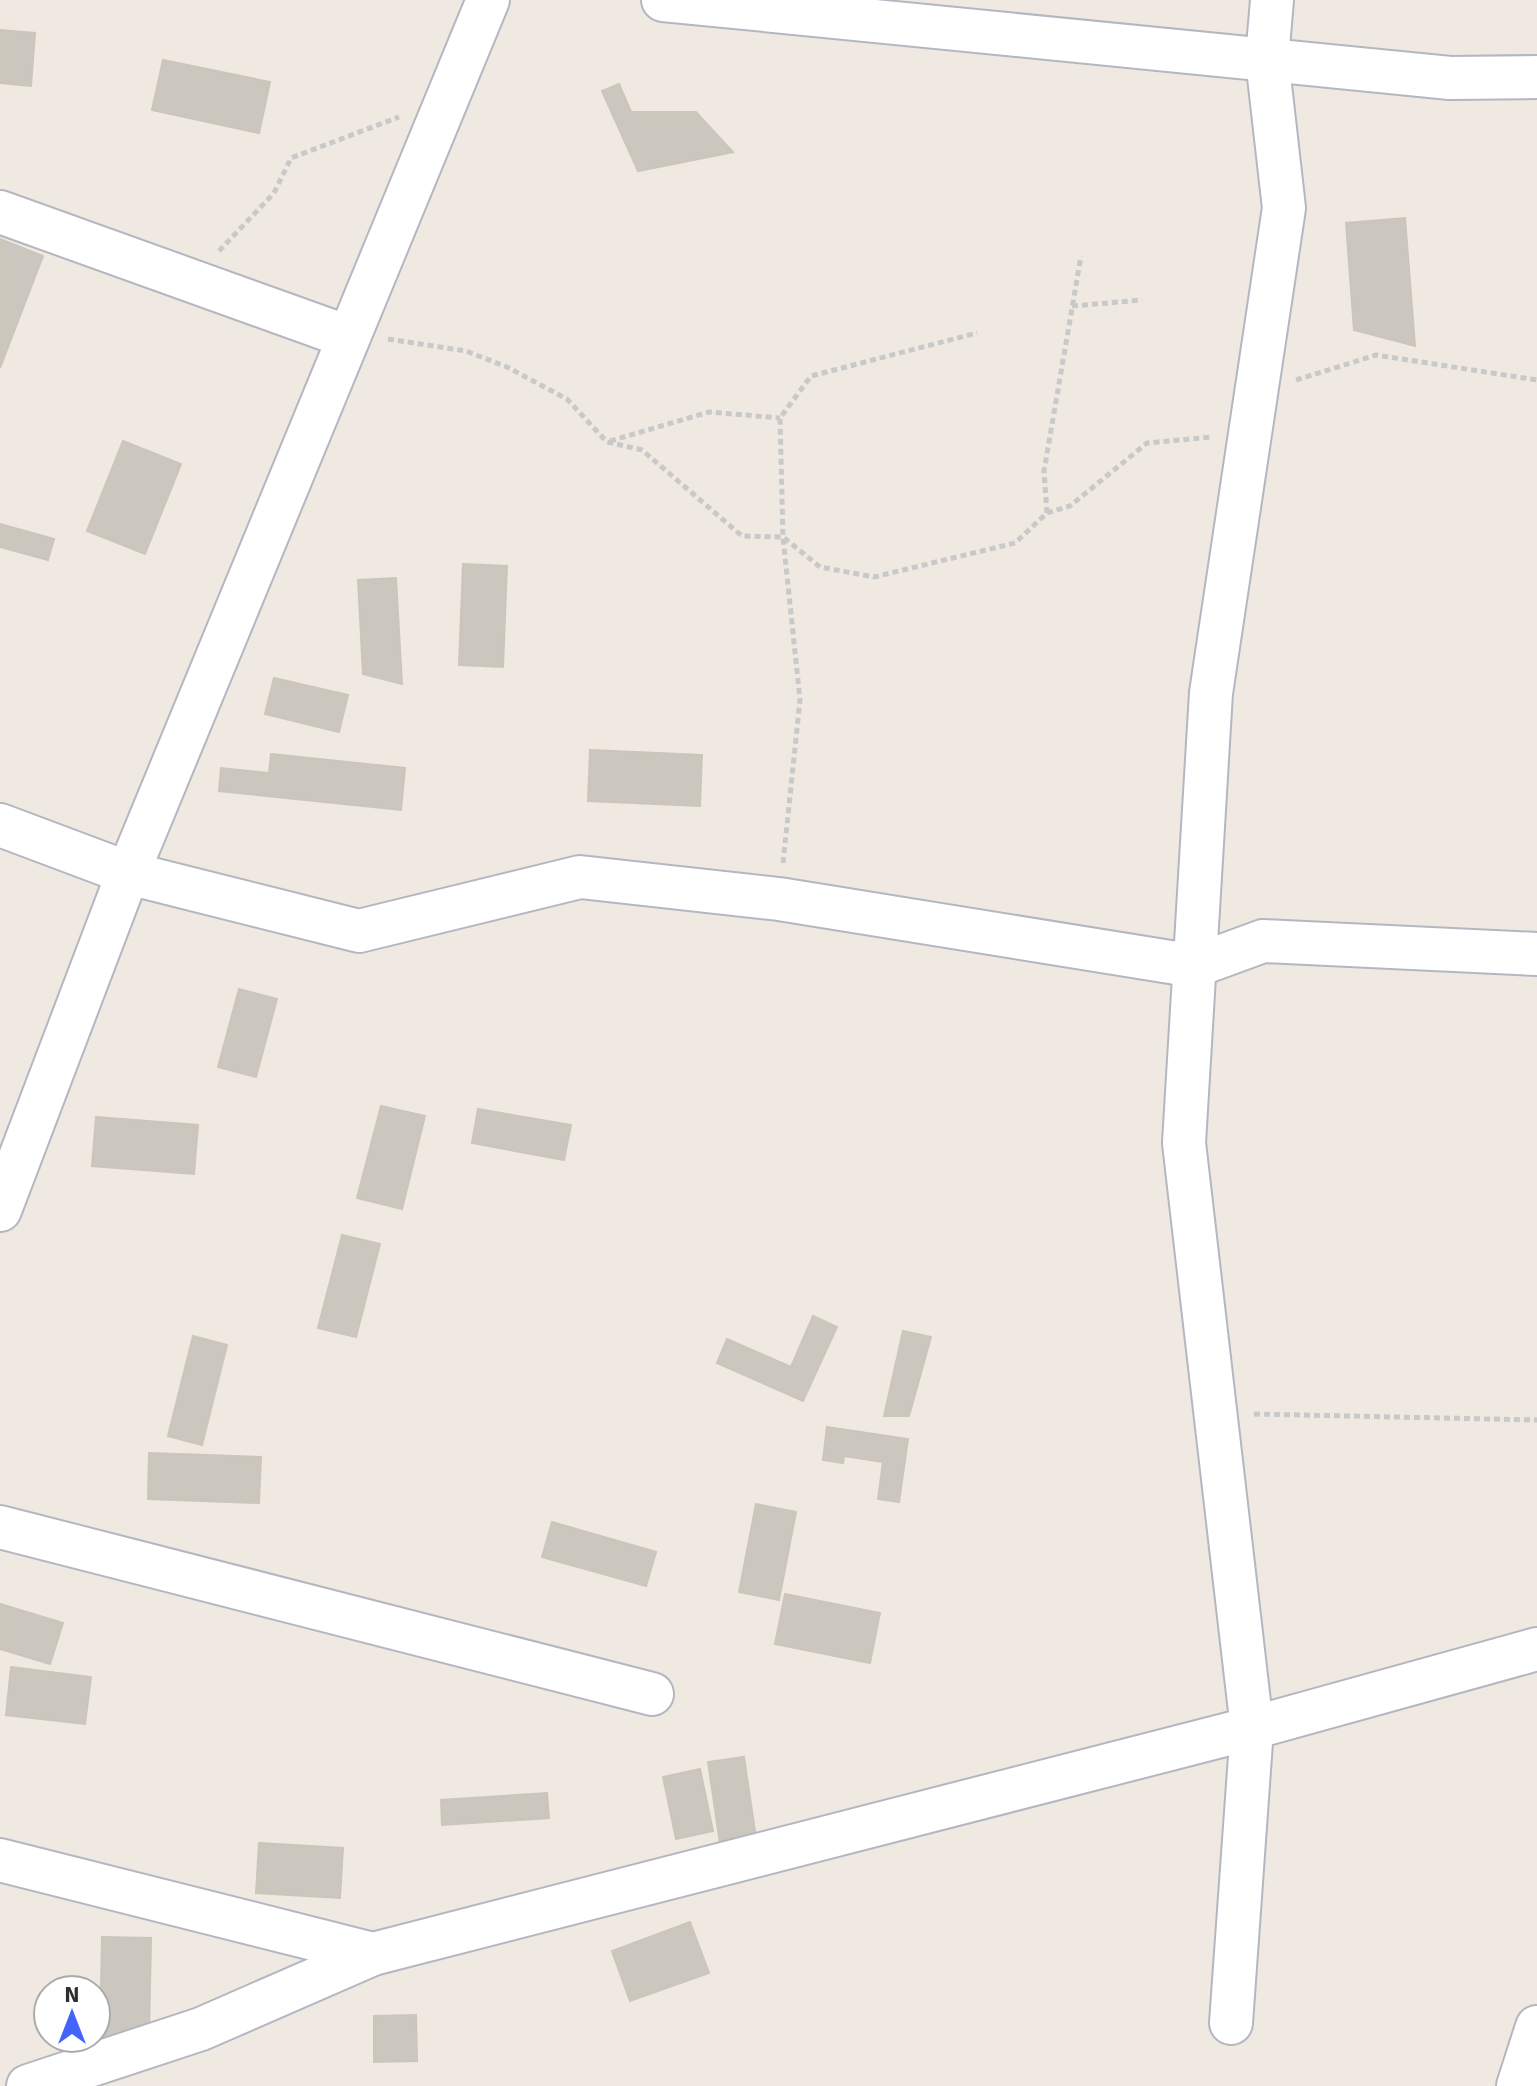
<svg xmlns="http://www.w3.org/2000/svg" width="1537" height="2086" font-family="Signika,sans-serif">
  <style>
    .building { fill: #cbc7bf; stroke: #cbc5ba; stroke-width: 2 }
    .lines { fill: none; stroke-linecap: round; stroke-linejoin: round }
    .minor-casing { stroke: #b4b7c1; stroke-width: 46 }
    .path { stroke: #c9c9c9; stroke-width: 5; stroke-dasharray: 6 4; stroke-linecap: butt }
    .minor { stroke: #fff; stroke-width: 42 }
  </style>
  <rect width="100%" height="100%" fill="#efe9e1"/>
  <g class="building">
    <path d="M 0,30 L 35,33 L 31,86 L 0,83 Z"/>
    <path d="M 163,60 L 270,82 L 259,133 L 152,110 Z"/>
    <path d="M 619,84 L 631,112 L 696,112 L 733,152 L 638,171 L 602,91 Z"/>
    <path d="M 1405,218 L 1415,346 L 1354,330 L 1346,223 Z"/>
    <path d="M 0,239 L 43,256 L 0,368 Z"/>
    <path d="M 123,441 L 181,464 L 145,554 L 87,531 Z"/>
    <path d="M 0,524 L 54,539 L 48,560 L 0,547 Z"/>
    <path d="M 463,564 L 507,566 L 503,667 L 459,665 Z"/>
    <path d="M 396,578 L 402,684 L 363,674 L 358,580 Z"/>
    <path d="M 274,678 L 348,695 L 339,732 L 265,714 Z"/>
    <path d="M 590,750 L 702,755 L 700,806 L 588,801 Z"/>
    <path d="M 271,754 L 405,768 L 401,810 L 219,791 L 221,768 L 269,773 Z"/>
    <path d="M 239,989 L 277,999 L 256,1077 L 218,1067 Z"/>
    <path d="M 381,1106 L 425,1116 L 402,1209 L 357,1198 Z"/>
    <path d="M 478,1109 L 571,1125 L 564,1160 L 472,1143 Z"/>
    <path d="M 96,1117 L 198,1125 L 194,1174 L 92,1166 Z"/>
    <path d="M 342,1235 L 380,1244 L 356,1337 L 318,1328 Z"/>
    <path d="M 813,1316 L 837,1327 L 803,1401 L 717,1363 L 727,1339 L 791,1367 Z"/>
    <path d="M 903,1331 L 931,1337 L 909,1416 L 884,1416 Z"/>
    <path d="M 193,1336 L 227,1345 L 202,1445 L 168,1436 Z"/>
    <path d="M 827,1427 L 908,1439 L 899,1502 L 878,1499 L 883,1462 L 844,1456 L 843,1463 L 823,1460 Z"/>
    <path d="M 149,1453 L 261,1457 L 259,1503 L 148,1499 Z"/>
    <path d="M 756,1504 L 796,1512 L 779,1600 L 739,1592 Z"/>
    <path d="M 552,1522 L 656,1552 L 646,1586 L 542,1557 Z"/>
    <path d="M 785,1594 L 880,1613 L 870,1663 L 775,1644 Z"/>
    <path d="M 0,1604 L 63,1623 L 50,1664 L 0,1649 Z"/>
    <path d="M 11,1667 L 91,1677 L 85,1724 L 6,1715 Z"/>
    <path d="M 744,1757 L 757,1845 L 721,1850 L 708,1762 Z"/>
    <path d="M 700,1769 L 713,1831 L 676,1839 L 663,1777 Z"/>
    <path d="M 547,1793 L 549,1818 L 442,1825 L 441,1800 Z"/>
    <path d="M 259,1843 L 343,1848 L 340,1898 L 256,1893 Z"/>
    <path d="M 690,1922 L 709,1973 L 630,2001 L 612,1951 Z"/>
    <path d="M 102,1937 L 151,1938 L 149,2037 L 100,2036 Z"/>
    <path d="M 416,2015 L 417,2061 L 374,2062 L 374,2016 Z"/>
  </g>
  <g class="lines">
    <g class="minor-casing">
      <g id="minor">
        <path d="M 663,0 L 1450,78 L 1537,77"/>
        <path d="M 0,212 L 348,337"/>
        <path d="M 0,825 L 128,873 L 359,931 L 580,877 L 779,899 L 1195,966 L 1263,941 L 1537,954"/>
        <path d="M 0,1210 L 128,873 L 488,0"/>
        <path d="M 0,1527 L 652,1694"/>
        <path d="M 0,1860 L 373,1954"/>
        <path d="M 1231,2023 L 1252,1728 L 1184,1143 L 1211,693 L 1284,208 L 1267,59 L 1272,0"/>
        <path d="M 28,2086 L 201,2029 L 373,1954 L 1252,1728 L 1537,1649"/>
        <path d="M 1518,2086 L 1537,2027"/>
      </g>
    </g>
    <g class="path">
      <path d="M 219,251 L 274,193 L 291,158 L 399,117"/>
      <path d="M 1072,306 L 1142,300"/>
      <path d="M 388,339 L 466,351 L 507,367 L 567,399 L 607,442 L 642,450 L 742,536 L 783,537 L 820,567 L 874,577 L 1015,543 L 1047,513 L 1070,506 L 1147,443 L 1212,437"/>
      <path d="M 1296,380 L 1376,355 L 1537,380"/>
      <path d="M 610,441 L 709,412 L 780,418"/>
      <path d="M 1047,513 L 1044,471 L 1081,256"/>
      <path d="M 783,863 L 800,700 L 783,537 L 780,418 L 811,376 L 977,333"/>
      <path d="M 1254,1414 L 1537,1420"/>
    </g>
    <use href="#minor" class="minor"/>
  </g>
  <g transform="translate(72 2014)"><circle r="38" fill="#ffffff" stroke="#ababab" stroke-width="2"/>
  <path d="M0-6L14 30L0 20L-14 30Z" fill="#4264fb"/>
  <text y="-12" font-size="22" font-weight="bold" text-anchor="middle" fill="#2e2e2e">N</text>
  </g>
</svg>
